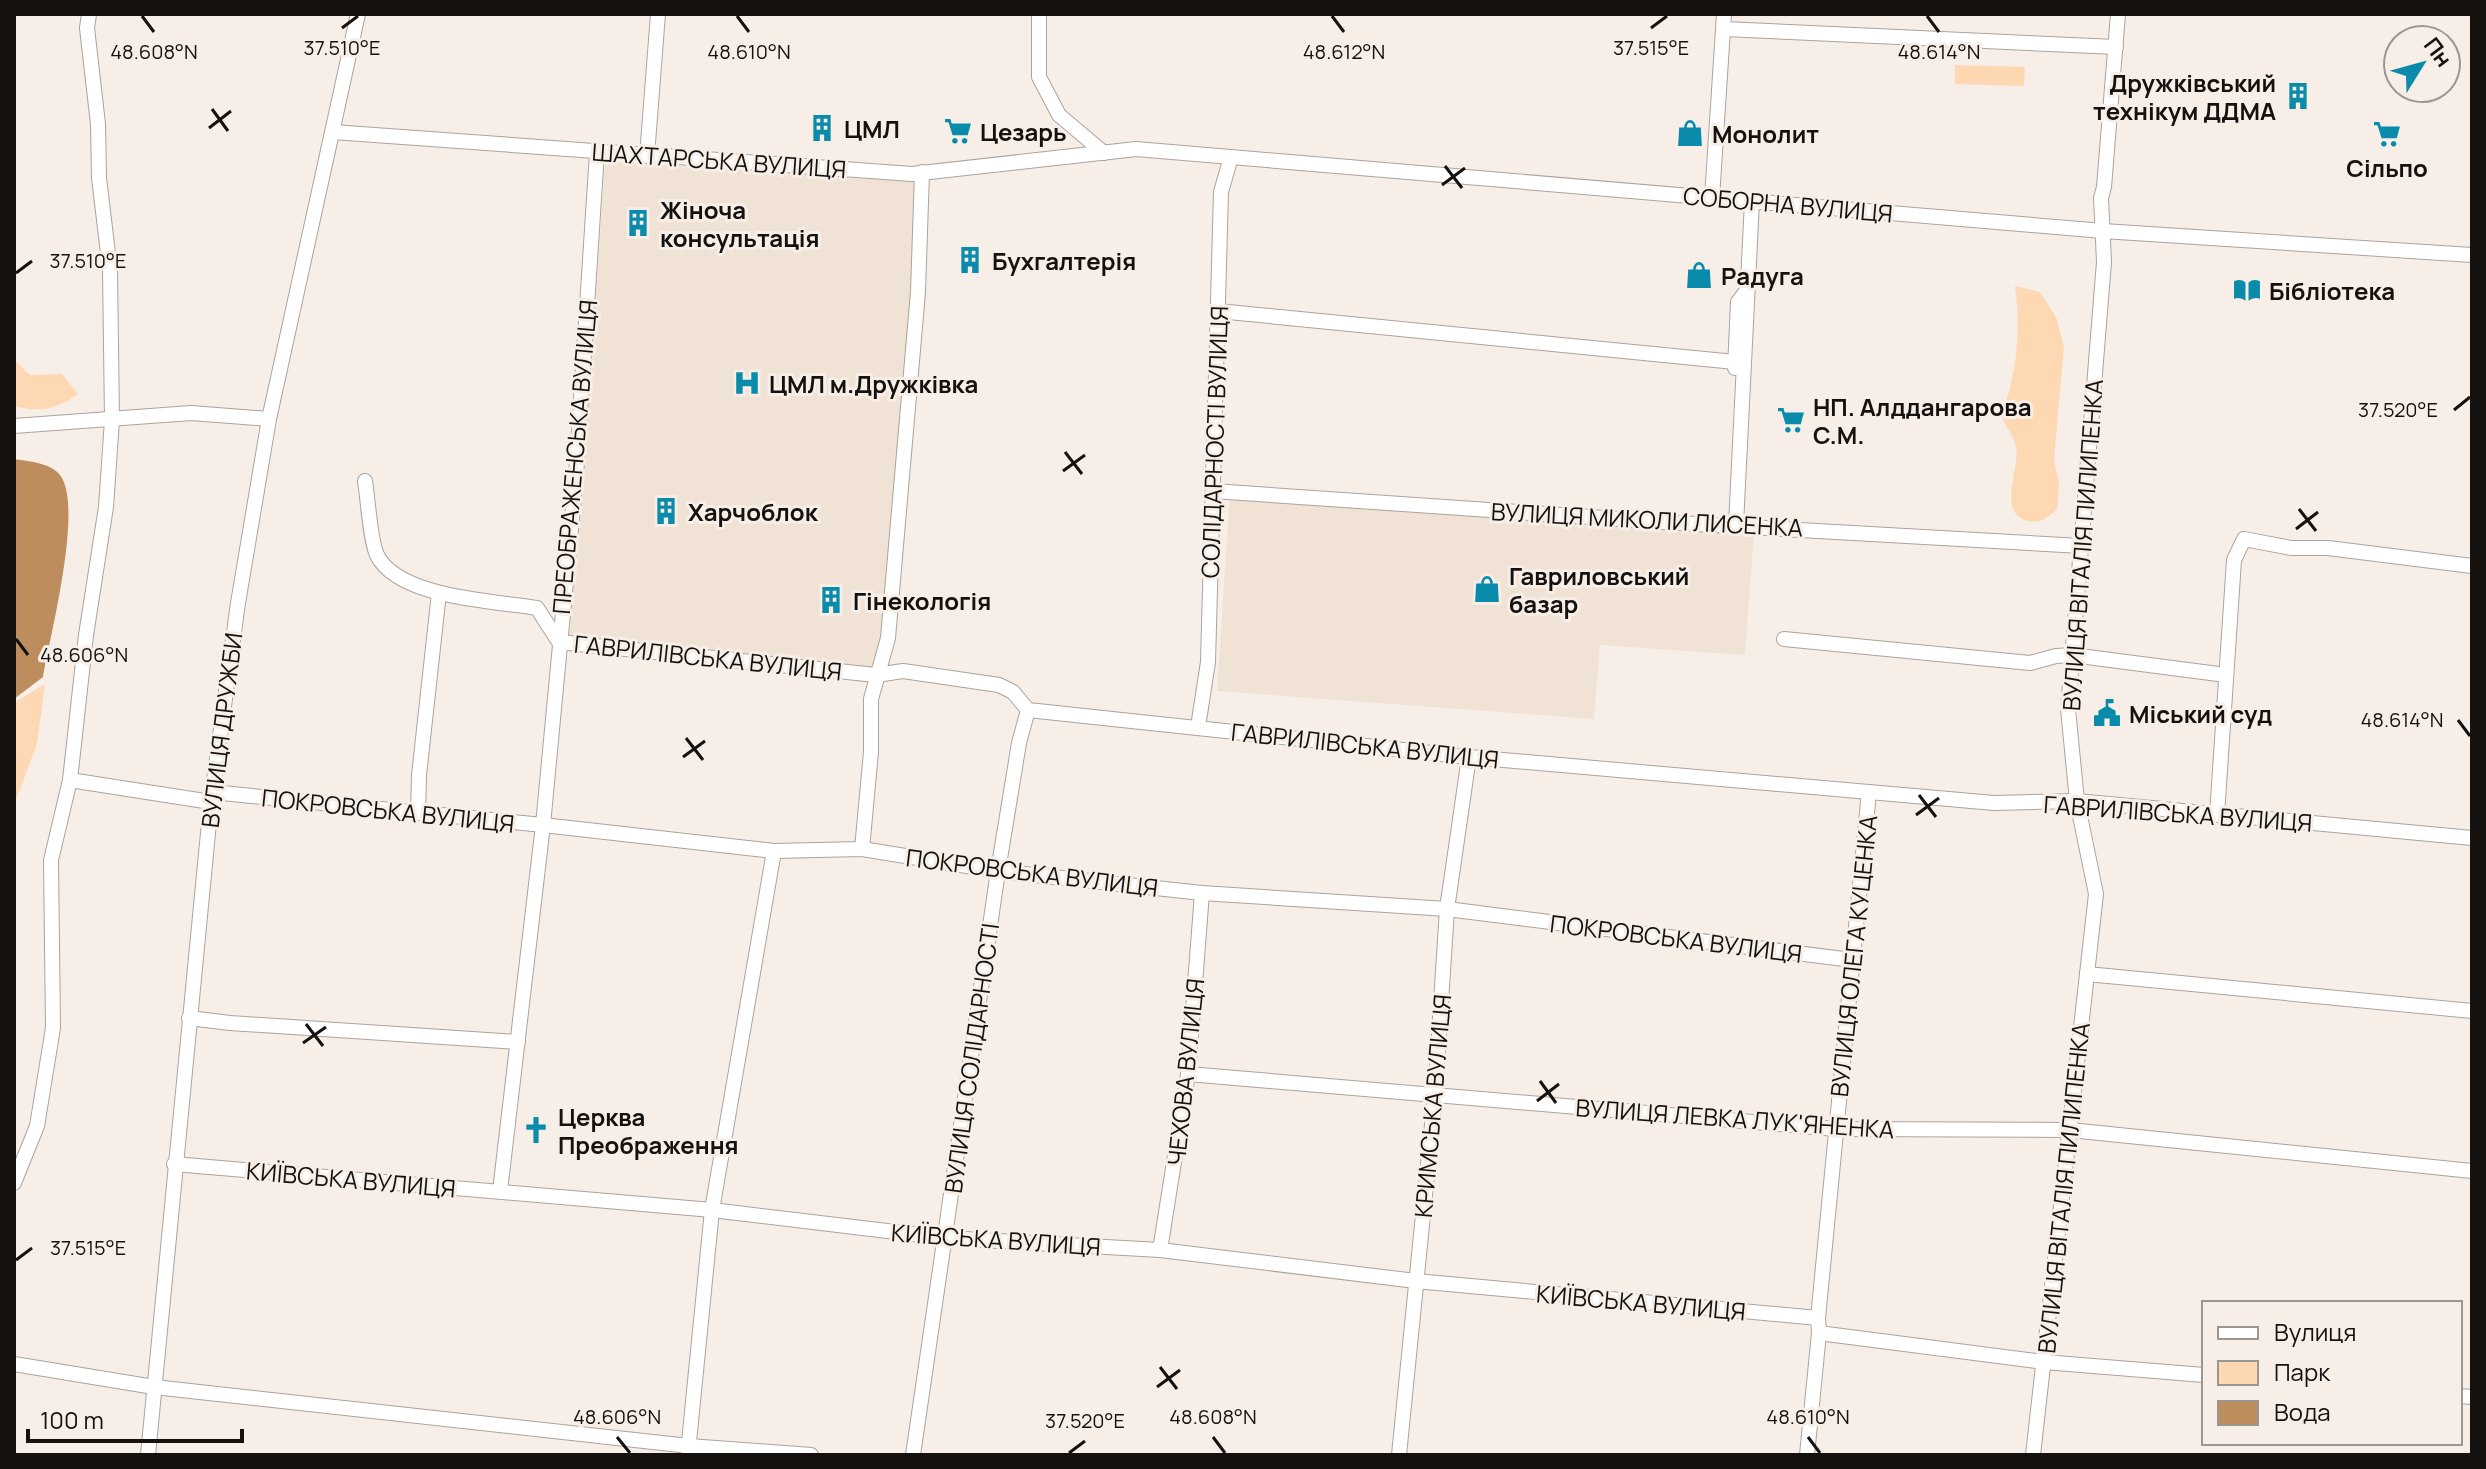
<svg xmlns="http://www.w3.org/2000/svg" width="2486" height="1469" font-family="Manrope,sans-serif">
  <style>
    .built { fill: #f0e2d5 }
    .green { fill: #fed7b3 }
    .water { fill: #be8d5e }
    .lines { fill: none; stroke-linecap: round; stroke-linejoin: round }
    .minor-casing { stroke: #aba39c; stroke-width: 16 }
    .minor { stroke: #fff; stroke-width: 14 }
    .ticks { fill: none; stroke: #14110f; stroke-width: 3 }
    .labels { text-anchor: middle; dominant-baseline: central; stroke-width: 6; stroke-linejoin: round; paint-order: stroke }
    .poi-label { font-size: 24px; font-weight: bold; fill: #14110f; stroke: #f7efe7; text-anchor: start }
    .street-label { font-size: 24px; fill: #14110f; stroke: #f7efe7 }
    .ticks-label { font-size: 20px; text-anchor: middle; fill: #14110f; stroke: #f7efe7; stroke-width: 6; stroke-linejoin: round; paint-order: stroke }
  </style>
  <rect width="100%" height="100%" fill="#f7efe7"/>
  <g class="built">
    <path d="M 605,161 L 915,182 L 911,291 L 882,638 L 872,670 L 567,636 L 584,475 Z"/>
    <path d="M 1230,494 L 1754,533 L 1745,655 L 1600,645 L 1594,719 L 1217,691 Z"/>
  </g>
  <g class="green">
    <path d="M 1955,65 L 2025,67 L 2024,86 L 1955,84 Z"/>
    <path d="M 2015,286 L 2040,292 L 2056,317 L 2064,347 L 2054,459 L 2059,484 L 2057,509 C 2048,517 2041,524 2029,521 C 1995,514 2021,467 2016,446 C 2013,436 2006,426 2001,416 C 2017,376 2021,329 2015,286 Z"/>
    <path d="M 14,360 L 30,375 L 62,374 L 78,394 C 57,409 40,413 14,406 Z"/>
    <path d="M 45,684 L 37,744 L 14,805 L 14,703 Z"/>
  </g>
  <path class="water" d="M 14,459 C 28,461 51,463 60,475 C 84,506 50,636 43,677 L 14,699 Z"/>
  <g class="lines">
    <g class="minor-casing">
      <g id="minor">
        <path d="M 1039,14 L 1039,77 L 1059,115 L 1104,153"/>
        <path d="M 1724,29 L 2116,47"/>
        <path d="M 333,132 L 912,174 L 1136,149 L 2103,231 L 2472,255"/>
        <path d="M 647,156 L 658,14"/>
        <path d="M 1712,198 L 1724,14"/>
        <path d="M 1218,311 L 1735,362"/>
        <path d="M 1735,368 L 1738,302 L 1748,289"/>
        <path d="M 14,426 L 191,413 L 269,419"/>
        <path d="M 365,481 C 368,499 370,540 377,555 C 398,598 495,601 537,608 L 559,642 L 876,675 L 903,671 L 999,685 L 1013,692 L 1028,710 L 1469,757 L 1994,803 L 2077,801 L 2472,838"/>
        <path d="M 1213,491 L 1678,523 L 2081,546"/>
        <path d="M 1736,525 L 1752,201"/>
        <path d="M 1784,639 L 2030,663 L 2056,656 L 2072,655 L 2226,675"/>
        <path d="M 1198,727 L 1208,662 L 1221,192 L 1231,157"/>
        <path d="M 70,780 L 211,802"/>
        <path d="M 212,792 L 543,825 L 774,851 L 862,849 L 998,871 L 1202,893 L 1447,909 L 1852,960"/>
        <path d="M 418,813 L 419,775 L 439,593"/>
        <path d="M 2217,815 L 2234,560 L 2244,539 L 2291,548 L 2328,548 L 2472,566"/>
        <path d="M 862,849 L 871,752 L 871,699 L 888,638 L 918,292 L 922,172"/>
        <path d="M 2087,974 L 2472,1011"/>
        <path d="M 189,1018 L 230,1023 L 518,1042"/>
        <path d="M 1188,1074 L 1836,1129 L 2070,1130 L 2472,1171"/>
        <path d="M 174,1164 L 712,1210 L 946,1238 L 1160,1250 L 1416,1281 L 1818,1318"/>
        <path d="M 14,1183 L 37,1126 L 53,1028 L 51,860 L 70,780 L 86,635 L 106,507 L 112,420 L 110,270 L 99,178 L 98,124 L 87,28 L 89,14"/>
        <path d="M 500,1191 L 543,825 L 576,476 L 597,152"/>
        <path d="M 1160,1250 L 1188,1074 L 1202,893"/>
        <path d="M 1819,1333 L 2044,1362 L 2204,1375"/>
        <path d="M 14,1364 L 154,1387 L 689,1446 L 811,1455"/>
        <path d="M 2460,1396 L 2472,1397"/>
        <path d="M 688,1452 L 712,1210 L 774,851"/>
        <path d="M 148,1455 L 211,802 L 238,603 L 269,419 L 358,14"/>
        <path d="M 913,1455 L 998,871 L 1019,743 L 1028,710"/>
        <path d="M 1399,1455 L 1435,1095 L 1447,909 L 1469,757"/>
        <path d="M 1807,1455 L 1819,1333 L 1818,1318 L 1869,792"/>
        <path d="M 2033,1455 L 2096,894 L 2077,801 L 2068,709 L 2104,262 L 2101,198 L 2104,187 L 2118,14"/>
      </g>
    </g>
    <use href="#minor" class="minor"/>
  </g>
  <path class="ticks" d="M 142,16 L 154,32M 737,16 L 749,32M 1332,16 L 1344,32M 1927,16 L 1939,32M 342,28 L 358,16M 1651,28 L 1667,16M 212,109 L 228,131M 209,128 L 231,111M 1445,166 L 1462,188M 1442,185 L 1465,168M 16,273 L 32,261M 2454,410 L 2470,397M 1065,452 L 1082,474M 1063,471 L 1085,455M 2299,509 L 2316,531M 2296,529 L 2318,512M 16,639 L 28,655M 2458,720 L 2470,736M 686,738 L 703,760M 683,757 L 705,741M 1919,795 L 1936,817M 1916,815 L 1939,798M 306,1024 L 323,1046M 303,1043 L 326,1027M 1540,1081 L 1556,1103M 1537,1101 L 1559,1084M 16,1260 L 32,1248M 1160,1367 L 1177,1389M 1157,1387 L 1180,1370M 617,1437 L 630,1453M 1213,1437 L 1225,1453M 1808,1437 L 1820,1453M 1069,1453 L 1085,1441"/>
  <defs>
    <g id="building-bare" transform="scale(2.16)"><path d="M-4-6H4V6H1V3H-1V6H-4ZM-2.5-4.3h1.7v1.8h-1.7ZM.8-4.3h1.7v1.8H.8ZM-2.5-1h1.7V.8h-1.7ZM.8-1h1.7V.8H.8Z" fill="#0b8bac" stroke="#f7efe7" stroke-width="2.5" paint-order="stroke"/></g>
    <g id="supermarket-bare" transform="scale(2.16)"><path d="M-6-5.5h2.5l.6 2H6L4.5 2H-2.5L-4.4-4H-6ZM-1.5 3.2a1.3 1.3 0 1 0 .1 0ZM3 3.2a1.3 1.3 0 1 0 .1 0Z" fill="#0b8bac" stroke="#f7efe7" stroke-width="2.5" paint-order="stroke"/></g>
    <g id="shop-bare" transform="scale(2.16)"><path d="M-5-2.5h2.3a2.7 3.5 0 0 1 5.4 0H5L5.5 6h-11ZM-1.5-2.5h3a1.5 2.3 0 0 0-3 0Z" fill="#0b8bac" stroke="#f7efe7" stroke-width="2.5" paint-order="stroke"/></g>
    <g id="library-bare" transform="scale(2.16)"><path d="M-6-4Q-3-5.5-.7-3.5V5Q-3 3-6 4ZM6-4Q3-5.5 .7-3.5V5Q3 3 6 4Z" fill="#0b8bac" stroke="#f7efe7" stroke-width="2.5" paint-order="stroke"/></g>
    <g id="hospital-bare" transform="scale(2.16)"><path d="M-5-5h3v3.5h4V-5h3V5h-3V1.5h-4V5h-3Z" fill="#0b8bac" stroke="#f7efe7" stroke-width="2.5" paint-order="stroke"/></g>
    <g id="civic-bare" transform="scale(2.16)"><path d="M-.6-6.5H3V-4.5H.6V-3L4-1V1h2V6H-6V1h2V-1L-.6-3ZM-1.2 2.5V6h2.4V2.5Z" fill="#0b8bac" stroke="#f7efe7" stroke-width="2.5" paint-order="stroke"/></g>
    <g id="church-bare" transform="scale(2.16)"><path d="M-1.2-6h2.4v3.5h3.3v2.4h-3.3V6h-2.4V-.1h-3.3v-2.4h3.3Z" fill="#0b8bac" stroke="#f7efe7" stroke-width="2.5" paint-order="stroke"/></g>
  </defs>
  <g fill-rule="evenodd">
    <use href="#building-bare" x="2298" y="96"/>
    <use href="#building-bare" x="822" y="128"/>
    <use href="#supermarket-bare" x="958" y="131"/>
    <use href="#shop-bare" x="1690" y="133"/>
    <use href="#supermarket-bare" x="2387" y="134"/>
    <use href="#building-bare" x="638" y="223"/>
    <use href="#building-bare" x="970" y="260"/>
    <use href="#shop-bare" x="1699" y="275"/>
    <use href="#library-bare" x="2247" y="290"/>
    <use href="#hospital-bare" x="747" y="383"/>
    <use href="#supermarket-bare" x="1791" y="420"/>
    <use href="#building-bare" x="666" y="511"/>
    <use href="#shop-bare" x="1487" y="589"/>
    <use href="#building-bare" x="831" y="600"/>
    <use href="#civic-bare" x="2107" y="713"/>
    <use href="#church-bare" x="536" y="1130"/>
  </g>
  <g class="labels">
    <g class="poi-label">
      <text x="2276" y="82" text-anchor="end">Дружківський<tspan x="2276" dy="28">технікум ДДМА</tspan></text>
      <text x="844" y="128">ЦМЛ</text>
      <text x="980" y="131">Цезарь</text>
      <text x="1712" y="133">Монолит</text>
      <text x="2387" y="167" text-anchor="middle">Сільпо</text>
      <text x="660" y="209">Жіноча<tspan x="660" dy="28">консультація</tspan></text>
      <text x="992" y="260">Бухгалтерія</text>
      <text x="1721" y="275">Радуга</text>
      <text x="2269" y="290">Бібліотека</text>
      <text x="769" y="383">ЦМЛ м.Дружківка</text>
      <text x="1813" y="406">НП. Алддангарова<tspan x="1813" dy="28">С.М.</tspan></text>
      <text x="688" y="511">Харчоблок</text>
      <text x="1509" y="575">Гавриловський<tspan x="1509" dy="28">базар</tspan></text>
      <text x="853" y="600">Гінекологія</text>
      <text x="2129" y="713">Міський суд</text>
      <text x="558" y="1116">Церква<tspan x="558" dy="28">Преображення</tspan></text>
    </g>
    <g class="street-label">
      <text transform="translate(719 160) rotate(4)">ШАХТАРСЬКА ВУЛИЦЯ</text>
      <text transform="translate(1788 204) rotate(5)">СОБОРНА ВУЛИЦЯ</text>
      <text transform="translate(1214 442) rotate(-88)">СОЛІДАРНОСТІ ВУЛИЦЯ</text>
      <text transform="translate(574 457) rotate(-85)">ПРЕОБРАЖЕНСЬКА ВУЛИЦЯ</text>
      <text transform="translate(1647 519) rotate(3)">ВУЛИЦЯ МИКОЛИ ЛИСЕНКА</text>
      <text transform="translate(2082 545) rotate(-86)">ВУЛИЦЯ ВІТАЛІЯ ПИЛИПЕНКА</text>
      <text transform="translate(708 657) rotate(6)">ГАВРИЛІВСЬКА ВУЛИЦЯ</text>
      <text transform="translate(221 730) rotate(-83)">ВУЛИЦЯ ДРУЖБИ</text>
      <text transform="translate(1365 745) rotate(6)">ГАВРИЛІВСЬКА ВУЛИЦЯ</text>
      <text transform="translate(388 810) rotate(6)">ПОКРОВСЬКА ВУЛИЦЯ</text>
      <text transform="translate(2178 813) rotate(4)">ГАВРИЛІВСЬКА ВУЛИЦЯ</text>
      <text transform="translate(1032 872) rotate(7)">ПОКРОВСЬКА ВУЛИЦЯ</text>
      <text transform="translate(1676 938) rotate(7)">ПОКРОВСЬКА ВУЛИЦЯ</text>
      <text transform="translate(1853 956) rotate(-84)">ВУЛИЦЯ ОЛЕГА КУЦЕНКА</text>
      <text transform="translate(971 1058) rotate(-82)">ВУЛИЦЯ СОЛІДАРНОСТІ</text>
      <text transform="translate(1185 1072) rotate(-84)">ЧЕХОВА ВУЛИЦЯ</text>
      <text transform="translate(1432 1106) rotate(-85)">КРИМСЬКА ВУЛИЦЯ</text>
      <text transform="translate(1735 1118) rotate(4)">ВУЛИЦЯ ЛЕВКА ЛУК'ЯНЕНКА</text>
      <text transform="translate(351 1179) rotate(5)">КИЇВСЬКА ВУЛИЦЯ</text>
      <text transform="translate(2063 1188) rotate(-84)">ВУЛИЦЯ ВІТАЛІЯ ПИЛИПЕНКА</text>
      <text transform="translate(996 1239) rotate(4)">КИЇВСЬКА ВУЛИЦЯ</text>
      <text transform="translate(1641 1302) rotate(5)">КИЇВСЬКА ВУЛИЦЯ</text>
    </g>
  </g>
  <g class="ticks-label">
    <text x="342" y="55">37.510°E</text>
    <text x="1651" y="55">37.515°E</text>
    <text x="154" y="59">48.608°N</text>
    <text x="749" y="59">48.610°N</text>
    <text x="1344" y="59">48.612°N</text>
    <text x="1939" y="59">48.614°N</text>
    <text x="88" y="268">37.510°E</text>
    <text x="2398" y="417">37.520°E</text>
    <text x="84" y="662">48.606°N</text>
    <text x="2402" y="727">48.614°N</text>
    <text x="88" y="1255">37.515°E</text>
    <text x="617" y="1424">48.606°N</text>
    <text x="1213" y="1424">48.608°N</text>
    <text x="1808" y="1424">48.610°N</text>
    <text x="1085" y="1428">37.520°E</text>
  </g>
  <rect width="2486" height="1469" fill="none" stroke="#14110f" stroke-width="32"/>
  <rect x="2202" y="1301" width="260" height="144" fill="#f7efe7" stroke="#9c9691" stroke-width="2"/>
  <rect x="2218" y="1327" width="40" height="12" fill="#ffffff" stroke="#9c9691" stroke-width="2"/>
  <text x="2274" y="1341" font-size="24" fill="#14110f">Вулиця</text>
  <rect x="2218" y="1361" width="40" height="24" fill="#fed7b3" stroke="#9c9691" stroke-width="2"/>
  <text x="2274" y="1381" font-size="24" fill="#14110f">Парк</text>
  <rect x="2218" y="1401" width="40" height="24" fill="#be8d5e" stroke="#9c9691" stroke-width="2"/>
  <text x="2274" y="1421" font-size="24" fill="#14110f">Вода</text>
  <g transform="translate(2422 64) rotate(53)"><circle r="38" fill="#f7efe7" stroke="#9c9691" stroke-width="2"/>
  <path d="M0-6L14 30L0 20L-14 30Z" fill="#0b8bac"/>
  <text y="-12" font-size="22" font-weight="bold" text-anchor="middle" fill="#14110f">Пн</text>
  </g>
  <path d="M28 1429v12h214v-12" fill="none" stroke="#14110f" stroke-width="4"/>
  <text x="40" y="1429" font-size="24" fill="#14110f" stroke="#f7efe7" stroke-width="6" paint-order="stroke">100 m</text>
</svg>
